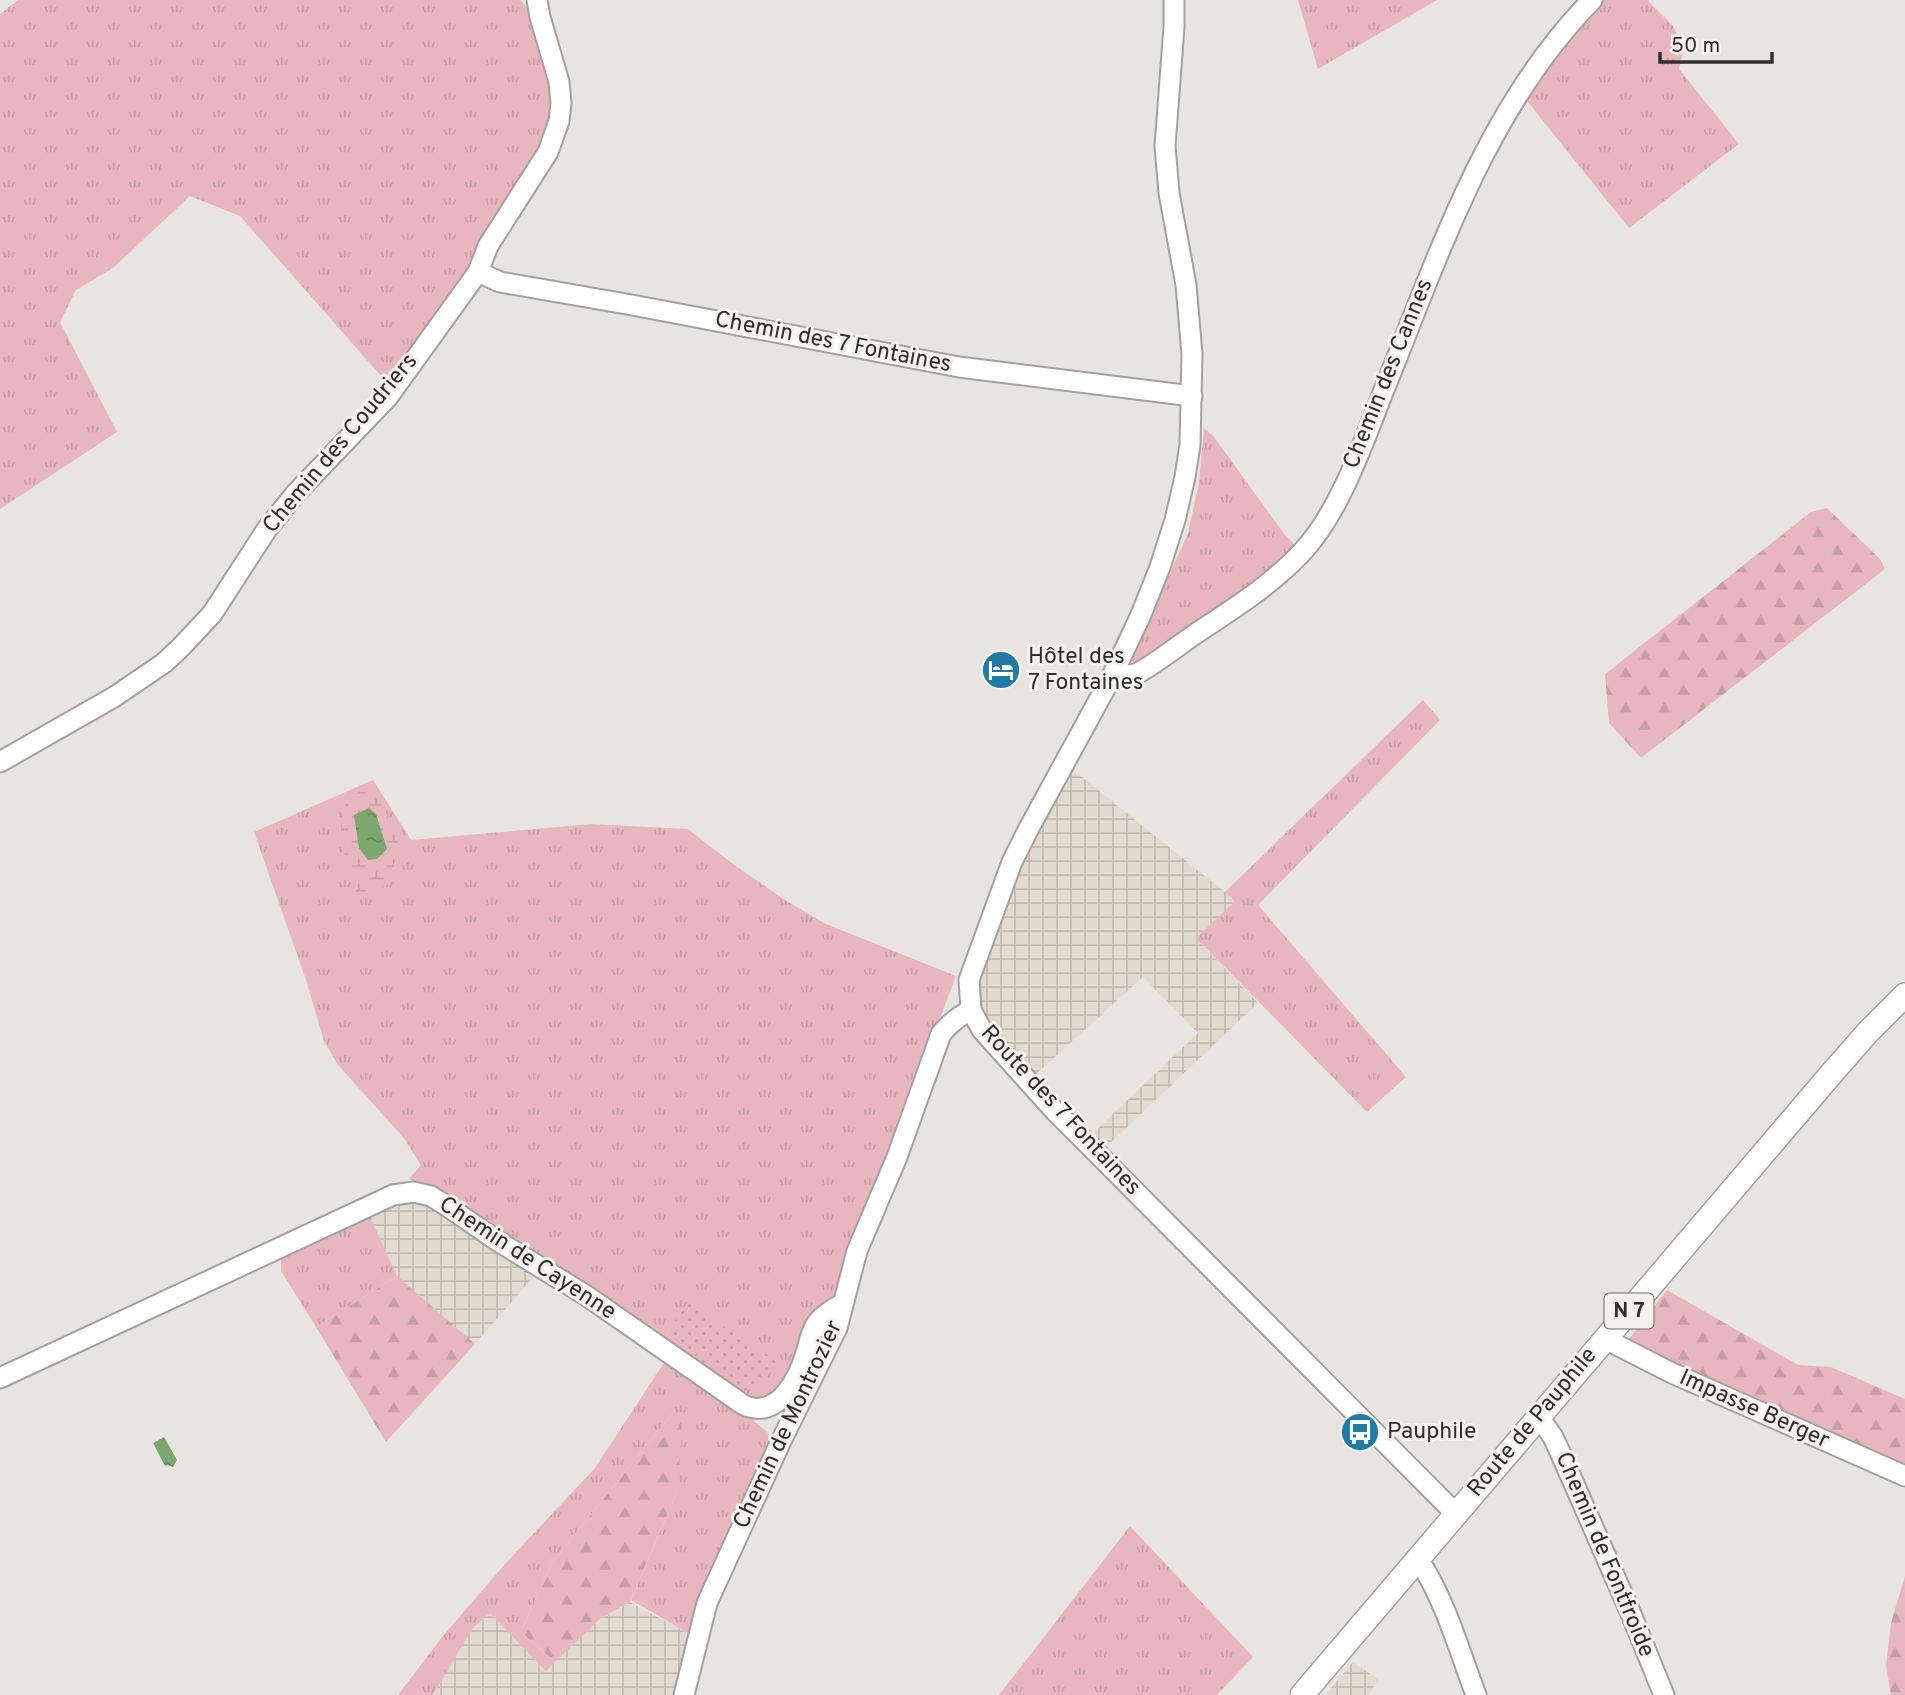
<svg xmlns="http://www.w3.org/2000/svg" width="1905" height="1695" font-family="Overpass,sans-serif">
  <style>
    .industrial { fill: url(#industrial-grid) }
    .grass { fill: url(#grass-tufts) }
    .forest { fill: url(#forest-firs) }
    .wetland { fill: url(#wetland-marsh) }
    .garden { fill: url(#garden-dots) }
    .water { fill: url(#water-ripples) }
    .lines { fill: none; stroke-linecap: round; stroke-linejoin: round }
    .minor-casing { stroke: #a4a19d; stroke-width: 23 }
    .major-casing { stroke: #a4a19d; stroke-width: 26 }
    .minor { stroke: #fff; stroke-width: 19 }
    .major { stroke: #fff; stroke-width: 23 }
    .labels { text-anchor: middle; dominant-baseline: central; stroke-width: 6; stroke-linejoin: round; paint-order: stroke }
    .shield { fill: #f5f2ed; stroke: #6a6966; stroke-width: 2 }
    .shield-label { font-size: 21px; font-weight: bold; fill: #2f2e2c }
    .street-label { font-size: 23px; fill: #2f2e2c; stroke: #f5f2ed }
    .poi-label { font-size: 23px; fill: #2f2e2c; stroke: #f5f2ed; text-anchor: start }
  </style>
  <defs>
    <pattern id="industrial-grid" width="8" height="8" patternUnits="userSpaceOnUse" patternTransform="scale(1.75)"><rect width="8" height="8" fill="#e2dacf"/><path d="M0 4h8M4 0v8" fill="none" stroke="#c2bbb2"/></pattern>
    <pattern id="grass-tufts" width="24" height="20" patternUnits="userSpaceOnUse" patternTransform="scale(1.75)"><rect width="24" height="20" fill="#e8b7be"/><path d="M3 7l-1-3M5 7V3M7 7l1-3M15 17l-1-3M17 17v-4M19 17l1-3" fill="none" stroke="#c79ea3"/></pattern>
    <pattern id="forest-firs" width="22" height="20" patternUnits="userSpaceOnUse" patternTransform="scale(1.75)"><rect width="22" height="20" fill="#e8b7be"/><path d="M5 1l3.5 6h-7zM16 11l3.5 6h-7z" fill="#c79ea3"/></pattern>
    <pattern id="wetland-marsh" width="20" height="14" patternUnits="userSpaceOnUse" patternTransform="scale(1.75)"><rect width="20" height="14" fill="#e8b7be"/><path d="M1 5h8M5 5V1M11 12h8M15 12V8" fill="none" stroke="#c79ea3"/></pattern>
    <pattern id="garden-dots" width="8" height="8" patternUnits="userSpaceOnUse" patternTransform="scale(1.75)"><rect width="8" height="8" fill="#e8b7be"/><path d="M2 2h.1M6 6h.1" fill="none" stroke="#c79ea3" stroke-width="1.8" stroke-linecap="round"/></pattern>
    <pattern id="water-ripples" width="26" height="14" patternUnits="userSpaceOnUse" patternTransform="scale(1.75)"><rect width="26" height="14" fill="#7ca76f"/><path d="M2 4q2-2 4 0t4 0M15 11q2-2 4 0t4 0" fill="none" stroke="#66885b"/></pattern>
  </defs>
  <rect width="100%" height="100%" fill="#e8e4e0"/>
  <g class="industrial">
    <path d="M 1072,769 L 1236,901 L 1196,938 L 1258,1003 L 1106,1147 L 1092,1134 L 1198,1033 L 1143,977 L 1035,1075 L 993,1031 L 983,1015 L 979,996 L 981,973 L 1021,862 Z"/>
    <path d="M 405,1200 L 423,1201 L 536,1274 L 475,1344 L 397,1276 L 368,1212 Z"/>
    <path d="M 630,1602 L 691,1635 L 679,1695 L 433,1695 L 472,1629 L 490,1613 L 546,1670 L 600,1619 Z"/>
    <path d="M 1353,1662 L 1378,1679 L 1369,1695 L 1325,1695 Z"/>
  </g>
  <g class="grass">
    <path d="M 18,0 L 521,0 L 531,14 L 552,87 L 553,106 L 540,152 L 473,264 L 395,373 L 381,376 L 240,216 L 190,196 L 113,268 L 76,290 L 60,322 L 117,432 L 0,509 L 0,14 Z"/>
    <path d="M 1298,0 L 1437,0 L 1318,69 Z"/>
    <path d="M 1600,0 L 1647,0 L 1673,26 L 1684,48 L 1679,69 L 1739,144 L 1629,228 L 1523,96 Z"/>
    <path d="M 1204,428 L 1214,437 L 1285,535 L 1298,548 L 1245,591 L 1135,665 L 1131,660 L 1188,533 L 1199,482 Z"/>
    <path d="M 1423,700 L 1440,720 L 1258,905 L 1406,1077 L 1367,1112 L 1196,938 L 1235,901 L 1225,892 Z"/>
    <path d="M 373,780 L 411,840 L 591,824 L 688,829 L 733,864 L 785,900 L 826,924 L 956,976 L 841,1280 L 834,1295 L 813,1312 L 807,1319 L 799,1358 L 773,1396 L 753,1401 L 737,1394 L 688,1303 L 662,1341 L 445,1193 L 431,1186 L 409,1179 L 421,1165 L 403,1137 L 338,1065 L 324,1041 L 306,980 L 254,832 Z"/>
    <path d="M 368,1212 L 397,1276 L 316,1327 L 281,1271 L 281,1259 L 288,1251 Z"/>
    <path d="M 667,1358 L 754,1421 L 775,1439 L 691,1635 L 631,1600 L 678,1489 L 672,1414 L 551,1564 L 521,1632 L 555,1662 L 546,1671 L 490,1613 L 472,1629 L 433,1695 L 398,1695 L 442,1637 L 506,1563 L 595,1468 Z"/>
    <path d="M 1130,1526 L 1253,1657 L 1217,1695 L 999,1695 Z"/>
  </g>
  <g class="forest">
    <path d="M 1827,508 L 1880,559 L 1885,569 L 1641,758 L 1609,723 L 1605,674 L 1811,512 Z"/>
    <path d="M 397,1276 L 475,1344 L 386,1442 L 316,1327 Z"/>
    <path d="M 1667,1290 L 1798,1365 L 1831,1367 L 1905,1399 L 1905,1465 L 1900,1468 L 1635,1347 L 1629,1339 Z"/>
    <path d="M 672,1414 L 682,1422 L 678,1489 L 630,1602 L 600,1619 L 555,1662 L 521,1632 L 551,1564 Z"/>
    <path d="M 1905,1576 L 1905,1695 L 1891,1695 L 1886,1666 L 1891,1623 Z"/>
  </g>
  <path class="wetland" d="M 360,791 L 375,795 L 393,825 L 399,847 L 388,884 L 371,894 L 357,894 L 346,867 L 341,834 L 342,813 L 348,798 Z"/>
  <path class="garden" d="M 688,1302 L 776,1361 L 764,1383 L 737,1394 L 662,1341 Z"/>
  <g class="water">
    <path d="M 369,808 L 376,814 L 387,849 L 377,859 L 368,860 L 359,848 L 354,815 Z"/>
    <path d="M 164,1437 L 177,1460 L 173,1467 L 168,1465 L 165,1466 L 153,1443 Z"/>
  </g>
  <g class="lines">
    <g class="minor-casing">
      <g id="minor">
        <path d="M 1174,0 L 1174,27 L 1165,146 L 1169,193 L 1186,285 L 1192,354 L 1190,445 L 1185,477 L 1175,520 L 1160,567 L 1140,617 L 1112,676 L 1029,828 L 1012,862 L 969,980 L 971,1010 L 982,1030 L 1054,1110 L 1456,1514"/>
        <path d="M 478,272 L 500,282 L 632,305 L 959,367 L 1192,396"/>
        <path d="M 1112,676 C 1120,675 1131,676 1138,673 C 1155,664 1178,646 1195,634 C 1233,609 1273,584 1304,550 C 1342,508 1365,437 1386,385 C 1441,249 1488,106 1592,0"/>
        <path d="M 0,762 L 114,697 L 164,663 L 180,648 L 212,614 L 267,529 L 296,493 L 388,397 L 478,272 L 488,246 L 548,152 L 559,121 L 561,103 L 559,82 L 540,17 L 537,0"/>
        <path d="M 1605,1339 L 1672,1373 L 1905,1476"/>
        <path d="M 0,1378 L 393,1195 L 414,1192 L 431,1196 L 450,1208 L 496,1240 L 587,1296 L 735,1399 C 739,1402 744,1406 749,1407 C 780,1416 799,1377 806,1353 C 809,1344 811,1330 817,1323 C 823,1314 834,1309 843,1303"/>
        <path d="M 1539,1417 L 1553,1437 L 1560,1452 L 1629,1609 L 1664,1695"/>
        <path d="M 1418,1559 C 1445,1599 1459,1650 1476,1695"/>
        <path d="M 684,1695 L 707,1603 L 781,1441 L 837,1328 L 857,1251 L 897,1157 L 941,1034 C 949,1024 959,1016 971,1010"/>
      </g>
    </g>
    <g class="major-casing">
      <path id="major" d="M 1302,1695 L 1832,1073 L 1868,1032 L 1905,995"/>
    </g>
    <use href="#minor" class="minor"/>
    <use href="#major" class="major"/>
  </g>
  <defs>
    <g id="hotel-disc" transform="scale(2.0125)"><circle r="9.5" fill="#1f7aa8" stroke="#f5f2ed"/><path d="M-6-4.5h1.5V1H6V5H4.5V3h-9V5H-6ZM-4 0a1.8 1.8 0 1 1 3.6 0ZM.5 0V-2.5h3Q6-2.5 6 0Z" fill="#fff"/></g>
    <g id="bus-disc" transform="scale(2.0125)"><circle r="9.5" fill="#1f7aa8" stroke="#f5f2ed"/><path d="M-5-6H5V4H4V6H2V4H-2V6H-4V4H-5ZM-3.5-4V0h7V-4ZM-3.5 1.2v1.5H-2V1.2ZM2 1.2v1.5H3.5V1.2Z" fill="#fff"/></g>
  </defs>
  <g fill-rule="evenodd">
    <use href="#hotel-disc" x="1001" y="670"/>
    <use href="#bus-disc" x="1360" y="1432"/>
  </g>
  <g class="labels">
    <rect class="shield" x="1604.5" y="1293.5" width="49" height="35" rx="5"/>
    <g class="shield-label">
      <text x="1629" y="1311">N 7</text>
    </g>
    <g class="street-label">
      <text transform="translate(833 343) rotate(11)">Chemin des 7 Fontaines</text>
      <text transform="translate(1389 374) rotate(-68)">Chemin des Cannes</text>
      <text transform="translate(341 444) rotate(-50)">Chemin des Coudriers</text>
      <text transform="translate(1060 1111) rotate(47)">Route des 7 Fontaines</text>
      <text transform="translate(527 1259) rotate(33)">Chemin de Cayenne</text>
      <text transform="translate(1754 1410) rotate(24)">Impasse Berger</text>
      <text transform="translate(1533 1423) rotate(-50)">Route de Pauphile</text>
      <text transform="translate(789 1425) rotate(-65)">Chemin de Montrozier</text>
      <text transform="translate(1604 1555) rotate(67)">Chemin de Fontfroide</text>
    </g>
    <g class="poi-label">
      <text x="1028" y="657">Hôtel des<tspan x="1028" dy="26">7 Fontaines</tspan></text>
      <text x="1387" y="1432">Pauphile</text>
    </g>
  </g>
  <path d="M1660 52v10h112v-10" fill="none" stroke="#2f2e2c" stroke-width="3.5"/>
  <text x="1671" y="52" font-size="21" fill="#2f2e2c" stroke="#f5f2ed" stroke-width="5" paint-order="stroke">50 m</text>
</svg>
